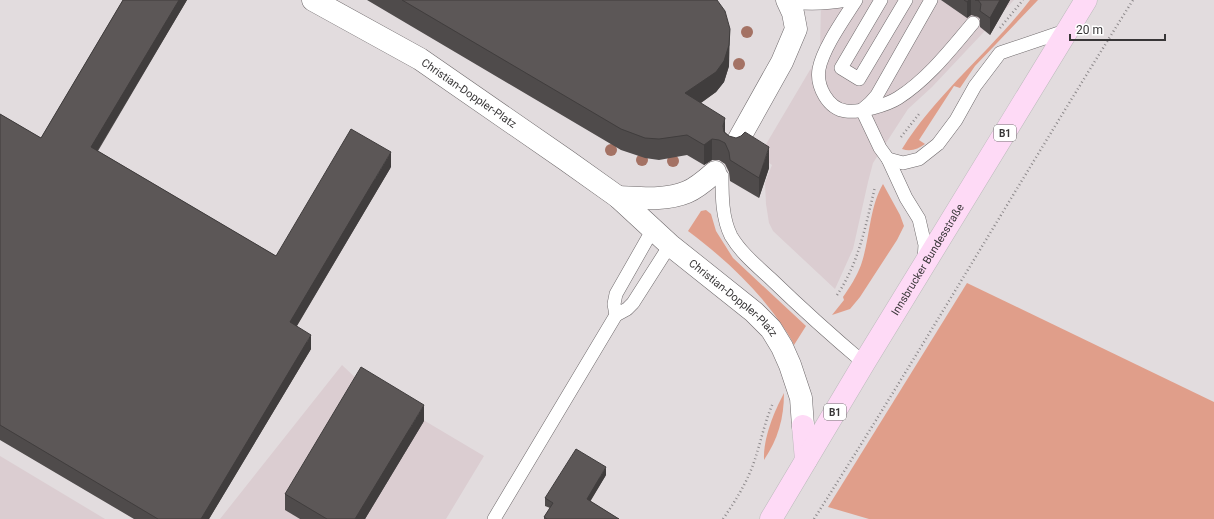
<svg xmlns="http://www.w3.org/2000/svg" width="1214" height="519" font-family="Roboto,sans-serif">
  <style>
    .built { fill: #dbcdd1 }
    .green { fill: #e09e8a }
    .lines { fill: none; stroke-linecap: round; stroke-linejoin: round }
    .lane-casing { stroke: #6e696b; stroke-width: 14 }
    .street-casing { stroke: #6e696b; stroke-width: 23 }
    .primary-casing { stroke: #bbb; stroke-width: 23 }
    .path { stroke: #8c888a; stroke-width: 2.5; stroke-dasharray: 1 3; stroke-linecap: butt }
    .lane { stroke: #fff; stroke-width: 13 }
    .street { stroke: #fff; stroke-width: 22 }
    .primary { stroke: #fedaf6; stroke-width: 22 }
    .tree { fill: #a47264 }
    .wall { fill: #4f4b4b }
    .shaded-wall { fill: #403d3d }
    .building { fill: #5c5757; stroke: #403d3d }
    .labels { text-anchor: middle; dominant-baseline: central; stroke-width: 4; stroke-linejoin: round; paint-order: stroke }
    .shield { fill: #fff; stroke: #747273; stroke-width: 1 }
    .shield-label { font-size: 10px; font-weight: bold; fill: #383637 }
    .street-label { font-size: 11px; fill: #383637; stroke: #fff }
  </style>
  <rect width="100%" height="100%" fill="#e2dcde"/>
  <g class="built">
    <path d="M 820,0 L 1014,0 L 932,87 L 908,109 L 873,163 L 868,182 L 853,249 L 835,289 L 773,231 L 769,223 L 766,204 L 765,183 L 772,165 L 759,156 L 820,53 L 821,2 Z"/>
    <path d="M 342,365 L 361,383 L 484,456 L 446,519 L 220,519 Z"/>
    <path d="M 0,456 L 105,519 L 0,519 Z"/>
  </g>
  <g class="green">
    <path d="M 1030,0 L 1038,0 L 975,66 L 960,88 L 954,86 L 919,140 L 925,144 C 918,149 911,152 902,149 C 937,93 990,52 1030,0 Z"/>
    <path d="M 883,184 L 900,215 L 904,226 L 897,240 L 860,297 L 850,309 L 832,315 L 844,300 L 843,297 C 850,287 857,276 861,265 C 870,239 869,208 883,184 Z"/>
    <path d="M 706,210 L 711,214 L 716,231 L 733,258 L 806,326 L 794,345 C 789,334 781,324 774,314 C 750,282 720,255 688,231 L 701,211 Z"/>
    <path d="M 967,283 L 1214,402 L 1214,519 L 869,519 L 828,507 Z"/>
    <path d="M 784,393 C 784,418 778,439 764,460 C 763,438 774,412 784,393 Z"/>
  </g>
  <g class="lines">
    <g class="lane-casing">
      <g id="lane">
        <path d="M 856,0 C 844,19 823,48 819,69 C 816,86 828,109 846,111 C 859,113 887,105 898,98 C 928,79 951,49 973,23"/>
        <path d="M 881,0 L 841,68 L 859,79 L 906,0"/>
        <path d="M 788,2 C 808,4 827,4 847,0"/>
        <path d="M 863,109 L 870,103 L 877,95 L 931,0"/>
        <path d="M 862,110 L 880,148 L 888,159 L 906,198 L 919,219 L 925,245 L 924,260"/>
        <path d="M 888,159 L 903,163 L 919,159 L 938,144 L 956,120 L 975,86 L 1000,53 L 1068,30"/>
        <path d="M 722,176 C 722,196 722,218 731,236 C 741,253 757,266 771,279 C 801,308 832,336 864,363"/>
        <path d="M 653,229 L 616,294 L 614,304 L 616,315 L 627,309 L 633,303 L 670,245"/>
        <path d="M 494,519 L 616,315"/>
      </g>
    </g>
    <g class="street-casing">
      <g id="street">
        <path id="s1" d="M 313,0 L 420,59 L 566,160 L 618,197 L 670,245 L 754,312 L 771,329 L 782,347 L 790,365 L 801,398 L 803,426"/>
        <path d="M 735,146 L 782,62 L 796,29 L 793,13 L 787,0"/>
        <path d="M 618,197 C 642,198 665,201 687,192 C 697,188 707,179 715,172"/>
      </g>
    </g>
    <g class="primary-casing">
      <g id="primary">
        <path d="M 803,426 L 806,460"/>
        <path id="s2" d="M 771,519 L 864,363 L 1086,0"/>
      </g>
    </g>
    <g class="path">
      <path d="M 1000,28 L 1023,0"/>
      <path d="M 901,137 L 919,114"/>
      <path d="M 837,295 C 859,263 866,224 875,187"/>
      <path d="M 723,519 C 736,500 748,481 755,459 C 761,441 765,421 773,403"/>
      <path d="M 814,519 C 923,348 1025,172 1133,0"/>
    </g>
    <use href="#lane" class="lane"/>
    <use href="#street" class="street"/>
    <use href="#primary" class="primary"/>
  </g>
  <g class="tree">
    <circle cx="747" cy="32" r="6"/>
    <circle cx="739" cy="64" r="6"/>
    <circle cx="611" cy="150" r="6"/>
    <circle cx="642" cy="160" r="6"/>
    <circle cx="673" cy="161" r="6"/>
  </g>
  <g class="wall">
    <path d="M 123,0 L 187,0 L 98,151 L 276,256 L 391,167 L 297,326 L 311,349 L 209,519 L 134,519 L 0,440 L 0,114 L 41,138 Z"/>
    <path d="M 367,0 L 717,0 L 729,66 L 724,82 L 716,92 L 701,103 L 725,132 L 729,136 L 769,168 L 759,198 L 730,181 L 729,172 L 725,164 L 719,160 L 712,160 L 704,165 L 687,155 L 659,160 L 645,158 L 621,150 Z"/>
    <path d="M 941,0 L 1010,0 L 990,35 L 980,27 L 980,19 L 978,17 L 971,15 L 967,18 Z"/>
    <path d="M 424,421 L 365,519 L 300,519 L 285,510 L 285,494 Z"/>
    <path d="M 606,475 L 590,501 L 619,519 L 544,519 L 544,517 L 550,508 L 545,506 L 545,498 Z"/>
  </g>
  <g class="shaded-wall">
    <path d="M 179,0 L 187,0 L 91,161 L 91,147 Z"/>
    <path d="M 969,0 L 971,0 L 971,15 L 967,18 L 967,2 Z"/>
    <path d="M 1000,0 L 1010,0 L 990,35 L 990,18 Z"/>
    <path d="M 730,29 L 729,66 L 724,82 L 716,92 L 685,114 L 685,93 Z"/>
    <path d="M 725,118 L 725,139 L 723,126 Z"/>
    <path d="M 712,139 L 712,160 L 704,165 L 704,145 Z"/>
    <path d="M 769,147 L 769,168 L 759,198 L 759,178 Z"/>
    <path d="M 391,152 L 391,167 L 290,337 L 290,322 Z"/>
    <path d="M 311,335 L 311,349 L 209,519 L 201,519 Z"/>
    <path d="M 424,405 L 424,421 L 365,519 L 355,519 Z"/>
    <path d="M 606,467 L 606,475 L 587,507 L 587,499 Z"/>
  </g>
  <g class="building">
    <path d="M 123,0 L 179,0 L 91,147 L 276,256 L 351,129 L 391,152 L 290,322 L 311,335 L 201,519 L 158,519 L 0,425 L 0,114 L 41,138 Z"/>
    <path d="M 402,0 L 717,0 L 725,11 L 730,29 L 729,45 L 724,61 L 716,72 L 685,93 L 725,118 L 723,126 L 724,132 L 729,136 L 736,138 L 741,136 L 745,132 L 769,147 L 759,178 L 730,160 L 729,152 L 725,143 L 719,140 L 712,139 L 704,145 L 687,135 L 659,139 L 645,138 L 621,129 Z"/>
    <path d="M 964,0 L 969,0 L 967,2 Z"/>
    <path d="M 975,0 L 1000,0 L 990,18 L 980,11 L 981,4 L 978,0 Z"/>
    <path d="M 361,367 L 424,405 L 355,519 L 327,519 L 285,494 Z"/>
    <path d="M 576,449 L 606,467 L 587,499 L 619,519 L 547,519 L 544,517 L 553,503 L 545,498 Z"/>
  </g>
  <g class="labels">
    <g class="shield">
      <rect x="994" y="125" width="22" height="16" rx="3"/>
      <rect x="824" y="404" width="22" height="16" rx="3"/>
    </g>
    <g class="shield-label">
      <text x="1005" y="133">B1</text>
      <text x="835" y="412">B1</text>
    </g>
    <g class="street-label">
      <text stroke="none"><textPath href="#s1" startOffset="182">Christian-Doppler-Platz</textPath></text>
      <text stroke="none"><textPath href="#s2" startOffset="303">Innsbrucker Bundesstraße</textPath></text>
      <text stroke="none"><textPath href="#s1" startOffset="517">Christian-Doppler-Platz</textPath></text>
    </g>
  </g>
  <path d="M1070 34v6h95v-6" fill="none" stroke="#383637" stroke-width="2"/>
  <text x="1076" y="34" font-size="12" fill="#383637" stroke="#ffffff" stroke-width="3" paint-order="stroke">20 m</text>
</svg>
